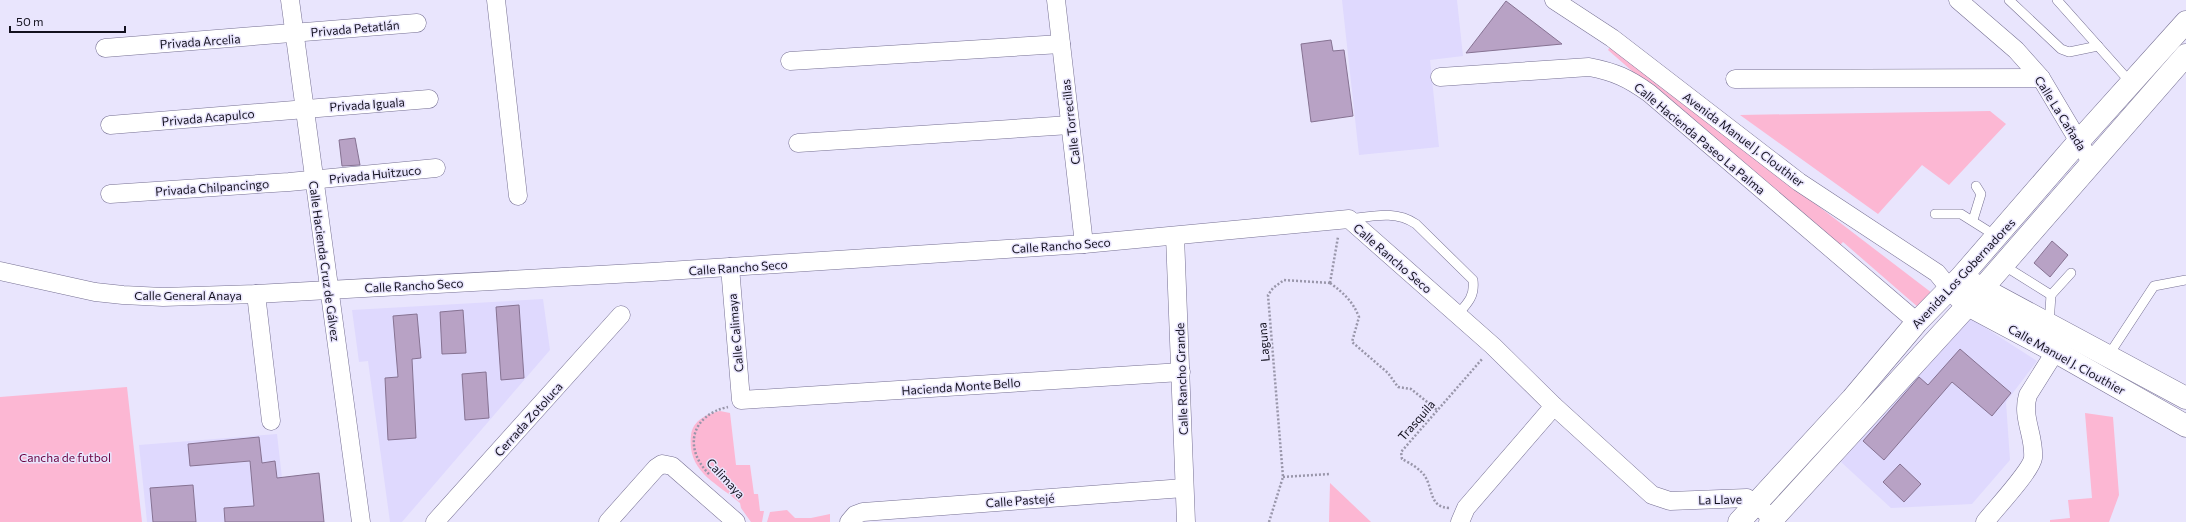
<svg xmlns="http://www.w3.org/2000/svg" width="2186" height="522" font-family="Commissioner,sans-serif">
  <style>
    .built { fill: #dfd9fe }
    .green { fill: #fcb7d3 }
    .building { fill: #b8a2c5; stroke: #867292 }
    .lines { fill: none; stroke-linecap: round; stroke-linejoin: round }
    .service-casing { stroke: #767093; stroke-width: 10 }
    .minor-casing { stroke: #767093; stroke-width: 19 }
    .tertiary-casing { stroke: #767093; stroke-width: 23 }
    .path { stroke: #9996aa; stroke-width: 2.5; stroke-dasharray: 2 2; stroke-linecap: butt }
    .service { stroke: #fff; stroke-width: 9 }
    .minor { stroke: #fff; stroke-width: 18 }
    .tertiary { stroke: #fff; stroke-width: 22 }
    .labels { text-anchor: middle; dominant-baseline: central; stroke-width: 3; stroke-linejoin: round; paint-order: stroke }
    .street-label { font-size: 12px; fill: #13111e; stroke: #e9e5fd }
    .park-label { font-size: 12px; fill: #69003f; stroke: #e9e5fd }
  </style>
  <rect width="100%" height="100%" fill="#e9e5fd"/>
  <g class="built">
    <path d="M 1342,0 L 1457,0 L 1463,56 L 1430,60 L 1439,147 L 1359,155 Z"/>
    <path d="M 543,299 L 550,350 L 402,522 L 390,522 L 368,361 L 359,362 L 352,310 Z"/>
    <path d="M 1970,318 L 2037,361 L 2006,402 L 2010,460 L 1972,504 L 1891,508 L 1841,462 Z"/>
    <path d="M 277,434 L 287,522 L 147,522 L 139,445 Z"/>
  </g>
  <g class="green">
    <path d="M 1610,47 L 1932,293 L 1919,308 L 1843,242 L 1836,249 L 1608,50 Z"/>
    <path d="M 1990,111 L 2006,124 L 1949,185 L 1922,165 L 1878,214 L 1740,115 Z"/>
    <path d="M 127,387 L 142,522 L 0,522 L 0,397 Z"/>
    <path d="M 720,411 L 730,413 L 736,465 L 750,465 L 754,494 L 758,494 L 760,511 L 764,511 L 762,522 L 751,522 L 741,508 L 740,503 C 716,482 687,472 691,435 C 693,420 707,414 720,411 Z"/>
    <path d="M 2085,413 L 2113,417 L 2119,495 L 2109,522 L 2050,522 L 2050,520 L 2070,518 L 2068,500 L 2092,498 Z"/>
    <path d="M 1330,483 L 1371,522 L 1329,522 Z"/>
    <path d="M 787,510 L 795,518 L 811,518 L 830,514 L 830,522 L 767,522 L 770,512 Z"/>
  </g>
  <g class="building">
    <path d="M 1506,1 L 1562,44 L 1466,53 Z"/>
    <path d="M 1331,40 L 1333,51 L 1344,50 L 1353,116 L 1311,122 L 1301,44 Z"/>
    <path d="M 355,138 L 360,165 L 342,166 L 339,140 Z"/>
    <path d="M 2052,241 L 2068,255 L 2050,277 L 2034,263 Z"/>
    <path d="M 519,305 L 524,378 L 501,380 L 496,307 Z"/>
    <path d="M 463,310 L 466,353 L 442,354 L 440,312 Z"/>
    <path d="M 417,314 L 421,358 L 412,359 L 416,438 L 388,440 L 385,378 L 398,377 L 393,316 Z"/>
    <path d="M 1960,349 L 2011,393 L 1992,416 L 1952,382 L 1884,460 L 1863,441 L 1919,377 L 1928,385 Z"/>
    <path d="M 486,372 L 489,418 L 465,420 L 462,374 Z"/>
    <path d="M 259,437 L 262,463 L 275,461 L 277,478 L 319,473 L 324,522 L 225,522 L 224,508 L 254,506 L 250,461 L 190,466 L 188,444 Z"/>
    <path d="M 1900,464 L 1921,484 L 1904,502 L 1883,482 Z"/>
    <path d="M 193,485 L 196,522 L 153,522 L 150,488 Z"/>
  </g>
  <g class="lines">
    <g class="service-casing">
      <g id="service">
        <path d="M 2009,0 L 2061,49 L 2069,52 L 2098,46"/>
        <path d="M 2057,0 L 2131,83"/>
        <path d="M 1935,214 L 1961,214 L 1996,236"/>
        <path d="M 1349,219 C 1373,216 1396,210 1416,224 L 1473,280 C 1475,296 1468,303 1458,314"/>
        <path d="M 1973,220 L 1981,194 L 1976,186"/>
        <path d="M 2003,265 L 2051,295 L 2071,273"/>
        <path d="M 2049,324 L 2051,295"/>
        <path d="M 2108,356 L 2154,286 L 2186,280"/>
      </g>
    </g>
    <g class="minor-casing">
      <g id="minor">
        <path d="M 290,0 L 361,522"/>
        <path d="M 496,0 L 518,196"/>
        <path d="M 1056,0 L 1084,244"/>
        <path d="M 1554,0 L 1612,38 L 1799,182 L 1937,273 L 1950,289"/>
        <path d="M 1958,0 L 2016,50 L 2041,78 L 2091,162"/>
        <path d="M 105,48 L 417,23"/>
        <path d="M 790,61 L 1061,44"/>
        <path d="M 1440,77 L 1589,67 C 1615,72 1628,78 1649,93 L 1917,322"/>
        <path d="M 1735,79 L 2041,78"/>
        <path d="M 110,125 L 429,99"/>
        <path d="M 798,143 L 1070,125"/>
        <path d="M 110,194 L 289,182 L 436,168"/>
        <path d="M 1175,236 L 1186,522"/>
        <path d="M 730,267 L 741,400 L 1181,372"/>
        <path d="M 0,271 L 95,292 L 123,295 L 163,297 L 256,294 L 652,272 L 1084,244 L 1349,219 L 1493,346 L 1554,406 L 1652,495 L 1670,501 L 1747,498 L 1756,503 L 1765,512"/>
        <path d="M 256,294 L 271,421"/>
        <path d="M 435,522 L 621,315"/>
        <path d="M 608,522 L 656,468 L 662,464 L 672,466 L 736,522"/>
        <path d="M 849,522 L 855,515 L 863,512 L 1184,488"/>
        <path d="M 1460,522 L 1466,508 L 1554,406"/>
        <path d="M 1985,522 C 1995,509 2031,471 2033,458 C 2035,436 2021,417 2028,395 L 2062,341"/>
      </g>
    </g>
    <g class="tertiary-casing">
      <g id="tertiary">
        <path d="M 1970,282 L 2186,398"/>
        <path d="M 1958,296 L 1968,305 L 2056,352 L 2186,426"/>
        <path d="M 1739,522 L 1852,399 L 1917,322 L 1961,277 L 2079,141 L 2186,22"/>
        <path d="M 1770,522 L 1968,305 L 2186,55"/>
      </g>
    </g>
    <g class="path">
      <path d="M 1330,283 C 1344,293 1353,302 1359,317 L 1352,342 L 1388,373 L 1398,387 L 1411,389 L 1437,410"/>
      <path d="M 1330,283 L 1338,237"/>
      <path d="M 709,474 C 683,448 691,415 728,407"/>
      <path d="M 1283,477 L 1330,474"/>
      <path d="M 1449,508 C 1430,507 1433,491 1426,478 C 1422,470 1410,463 1402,459 L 1401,452 L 1483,358"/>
      <path d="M 1269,522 L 1283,477 L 1268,295 L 1273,288 L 1284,280 L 1330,283"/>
    </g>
    <use href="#service" class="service"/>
    <use href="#minor" class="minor"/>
    <use href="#tertiary" class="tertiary"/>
  </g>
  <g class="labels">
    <g class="street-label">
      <text transform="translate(355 28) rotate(-5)">Privada Petatlán</text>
      <text transform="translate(200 41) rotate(-4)">Privada Arcelia</text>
      <text transform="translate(367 104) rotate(-4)">Privada Iguala</text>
      <text transform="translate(2061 113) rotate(58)">Calle La Cañada</text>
      <text transform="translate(208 117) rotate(-5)">Privada Acapulco</text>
      <text transform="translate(1070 122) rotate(-97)">Calle Torrecillas</text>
      <text transform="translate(1700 138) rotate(40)">Calle Hacienda Paseo La Palma</text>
      <text transform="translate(1744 139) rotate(37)">Avenida Manuel J. Clouthier</text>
      <text transform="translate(375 174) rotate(-6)">Privada Huitzuco</text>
      <text transform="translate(212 187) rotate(-4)">Privada Chilpancingo</text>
      <text transform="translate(1061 245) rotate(-4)">Calle Rancho Seco</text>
      <text transform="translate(1393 258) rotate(41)">Calle Rancho Seco</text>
      <text transform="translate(325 261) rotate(82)">Calle Hacienda Cruz de Gálvez</text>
      <text transform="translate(738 267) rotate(-4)">Calle Rancho Seco</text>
      <text transform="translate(1963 273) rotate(-47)">Avenida Los Gobernadores</text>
      <text transform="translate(414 285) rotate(-3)">Calle Rancho Seco</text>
      <text x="188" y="295">Calle General Anaya</text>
      <text transform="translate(735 333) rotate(-95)">Calle Calimaya</text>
      <text transform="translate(1263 342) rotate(-95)">Laguna</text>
      <text transform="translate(2067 359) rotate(29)">Calle Manuel J. Clouthier</text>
      <text transform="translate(1181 379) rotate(-92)">Calle Rancho Grande</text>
      <text transform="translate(961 386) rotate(-4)">Hacienda Monte Bello</text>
      <text transform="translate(528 419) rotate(-48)">Cerrada Zotoluca</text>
      <text transform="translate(1416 420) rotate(-49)">Trasquila</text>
      <text transform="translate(726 478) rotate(47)">Calimaya</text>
      <text transform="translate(1720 499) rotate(-1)">La Llave</text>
      <text transform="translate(1020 500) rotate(-4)">Calle Pastejé</text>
    </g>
    <g class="park-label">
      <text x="65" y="457">Cancha de futbol</text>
    </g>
  </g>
  <path d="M10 26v6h115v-6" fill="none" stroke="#13111e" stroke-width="2"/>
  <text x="16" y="26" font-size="12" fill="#13111e" stroke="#e9e5fd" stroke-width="3" paint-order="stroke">50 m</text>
</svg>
